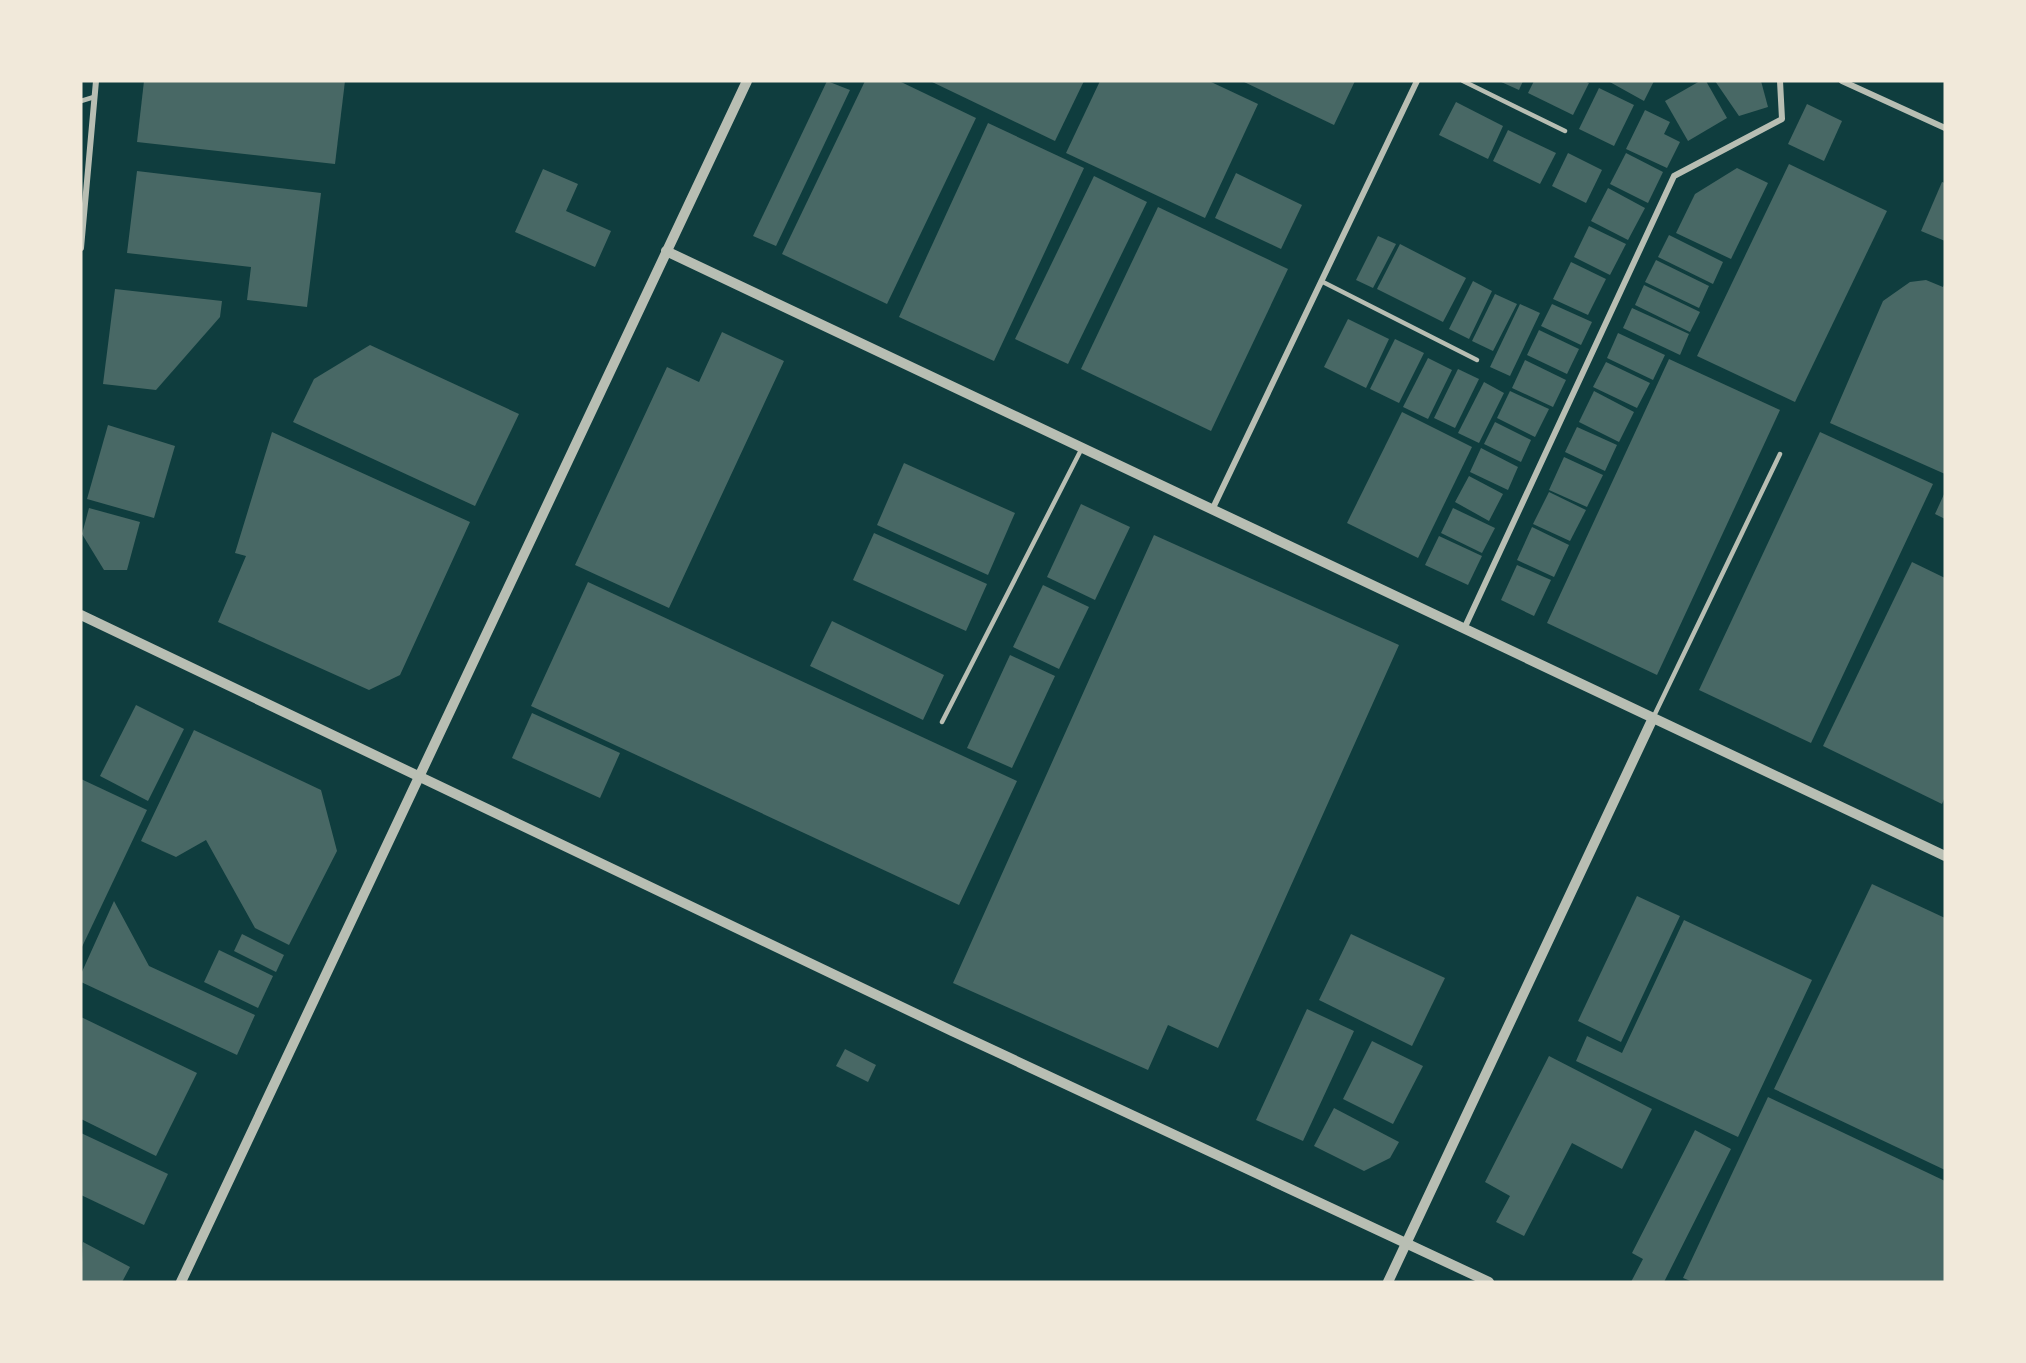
<svg xmlns="http://www.w3.org/2000/svg" width="2026" height="1363" font-family="Montserrat,sans-serif">
  <style>
    .building { fill: #486865 }
    .lines { fill: none; stroke-linecap: round; stroke-linejoin: round }
    .service { stroke: #b8beb3; stroke-width: 4.5 }
    .minor { stroke: #b8beb3; stroke-width: 6 }
    .tertiary { stroke: #b8beb3; stroke-width: 10 }
  </style>
  <rect width="100%" height="100%" fill="#0f3d3e"/>
  <g class="building">
    <path d="M 144,81 L 345,81 L 335,164 L 137,142 Z"/>
    <path d="M 827,81 L 850,90 L 776,246 L 753,236 Z"/>
    <path d="M 865,81 L 899,81 L 976,118 L 887,304 L 782,254 Z"/>
    <path d="M 930,81 L 1084,81 L 1055,141 Z"/>
    <path d="M 1100,81 L 1209,81 L 1258,104 L 1205,218 L 1066,153 Z"/>
    <path d="M 1242,81 L 1355,81 L 1334,125 Z"/>
    <path d="M 1499,81 L 1523,81 L 1519,90 Z"/>
    <path d="M 1534,81 L 1584,81 L 1589,83 L 1573,115 L 1528,93 Z"/>
    <path d="M 1608,81 L 1654,81 L 1644,101 Z"/>
    <path d="M 1700,81 L 1706,81 L 1727,118 L 1688,141 L 1665,101 Z"/>
    <path d="M 1715,81 L 1761,81 L 1768,107 L 1739,116 Z"/>
    <path d="M 1599,88 L 1634,105 L 1614,146 L 1579,129 Z"/>
    <path d="M 1456,102 L 1503,126 L 1488,159 L 1439,135 Z"/>
    <path d="M 1807,104 L 1842,121 L 1824,161 L 1788,144 Z"/>
    <path d="M 1645,110 L 1670,122 L 1664,134 L 1680,142 L 1667,168 L 1626,149 Z"/>
    <path d="M 988,123 L 1084,168 L 994,361 L 899,317 Z"/>
    <path d="M 1508,130 L 1556,153 L 1540,184 L 1493,161 Z"/>
    <path d="M 1568,153 L 1602,170 L 1586,203 L 1552,186 Z"/>
    <path d="M 1626,153 L 1663,172 L 1648,203 L 1610,184 Z"/>
    <path d="M 1789,164 L 1887,211 L 1795,402 L 1697,356 Z"/>
    <path d="M 1737,168 L 1768,183 L 1731,259 L 1676,233 L 1695,194 Z"/>
    <path d="M 543,169 L 578,184 L 566,211 L 611,231 L 595,267 L 515,232 Z"/>
    <path d="M 137,171 L 321,193 L 307,307 L 247,300 L 251,267 L 127,253 Z"/>
    <path d="M 1236,173 L 1302,205 L 1281,249 L 1215,218 Z"/>
    <path d="M 1094,176 L 1147,202 L 1068,364 L 1015,339 Z"/>
    <path d="M 1942,182 L 1945,183 L 1945,241 L 1921,231 Z"/>
    <path d="M 1608,188 L 1645,208 L 1628,240 L 1591,221 Z"/>
    <path d="M 1158,207 L 1288,269 L 1211,431 L 1081,369 Z"/>
    <path d="M 1589,226 L 1626,244 L 1610,275 L 1574,257 Z"/>
    <path d="M 1669,235 L 1723,262 L 1713,284 L 1658,257 Z"/>
    <path d="M 1378,236 L 1396,244 L 1373,288 L 1356,280 Z"/>
    <path d="M 1400,244 L 1466,278 L 1443,322 L 1377,289 Z"/>
    <path d="M 1656,260 L 1709,286 L 1699,308 L 1645,282 Z"/>
    <path d="M 1571,262 L 1606,279 L 1588,315 L 1553,299 Z"/>
    <path d="M 1926,280 L 1943,287 L 1945,283 L 1945,474 L 1830,423 L 1883,301 L 1910,282 Z"/>
    <path d="M 1473,281 L 1492,291 L 1469,339 L 1449,329 Z"/>
    <path d="M 1644,285 L 1700,312 L 1690,332 L 1635,305 Z"/>
    <path d="M 115,289 L 222,301 L 220,317 L 156,390 L 103,384 Z"/>
    <path d="M 1495,294 L 1517,304 L 1493,351 L 1472,341 Z"/>
    <path d="M 1520,304 L 1540,313 L 1510,376 L 1490,367 Z"/>
    <path d="M 1552,304 L 1592,322 L 1581,345 L 1541,326 Z"/>
    <path d="M 1632,308 L 1689,334 L 1680,355 L 1623,328 Z"/>
    <path d="M 1348,319 L 1389,339 L 1366,388 L 1324,367 Z"/>
    <path d="M 1539,330 L 1579,349 L 1567,374 L 1527,355 Z"/>
    <path d="M 722,332 L 784,361 L 669,608 L 575,565 L 667,367 L 699,382 Z"/>
    <path d="M 1618,333 L 1665,355 L 1653,380 L 1607,358 Z"/>
    <path d="M 1395,339 L 1424,353 L 1399,403 L 1370,389 Z"/>
    <path d="M 370,345 L 519,414 L 475,506 L 293,422 L 314,379 Z"/>
    <path d="M 1428,358 L 1452,370 L 1428,419 L 1403,407 Z"/>
    <path d="M 1669,359 L 1780,410 L 1657,675 L 1547,623 Z"/>
    <path d="M 1525,360 L 1566,380 L 1553,407 L 1512,388 Z"/>
    <path d="M 1606,362 L 1650,383 L 1637,408 L 1593,387 Z"/>
    <path d="M 1458,369 L 1479,379 L 1455,428 L 1434,418 Z"/>
    <path d="M 1484,382 L 1504,393 L 1479,443 L 1458,433 Z"/>
    <path d="M 1510,391 L 1549,409 L 1535,437 L 1497,418 Z"/>
    <path d="M 1594,391 L 1634,412 L 1619,442 L 1579,422 Z"/>
    <path d="M 1402,412 L 1472,447 L 1418,558 L 1347,523 Z"/>
    <path d="M 1495,422 L 1531,440 L 1521,462 L 1484,444 Z"/>
    <path d="M 108,425 L 175,446 L 154,518 L 87,499 Z"/>
    <path d="M 1577,427 L 1617,445 L 1605,471 L 1565,452 Z"/>
    <path d="M 272,432 L 470,522 L 400,675 L 369,690 L 218,622 L 246,556 L 235,553 Z"/>
    <path d="M 1820,432 L 1933,484 L 1811,743 L 1699,690 Z"/>
    <path d="M 1481,448 L 1518,467 L 1508,490 L 1470,472 Z"/>
    <path d="M 1564,457 L 1603,475 L 1587,507 L 1549,490 Z"/>
    <path d="M 904,463 L 1015,513 L 988,575 L 877,525 Z"/>
    <path d="M 1469,476 L 1503,494 L 1489,521 L 1455,502 Z"/>
    <path d="M 1549,492 L 1586,510 L 1570,541 L 1533,524 Z"/>
    <path d="M 1945,492 L 1945,519 L 1935,514 Z"/>
    <path d="M 1081,504 L 1130,527 L 1095,600 L 1047,577 Z"/>
    <path d="M 89,508 L 140,522 L 127,570 L 104,570 L 82,534 Z"/>
    <path d="M 1453,508 L 1495,528 L 1482,553 L 1441,533 Z"/>
    <path d="M 1532,527 L 1569,545 L 1554,577 L 1517,560 Z"/>
    <path d="M 874,533 L 987,584 L 966,631 L 853,580 Z"/>
    <path d="M 1154,535 L 1399,645 L 1218,1048 L 1168,1025 L 1148,1070 L 953,983 Z"/>
    <path d="M 1439,536 L 1482,556 L 1468,585 L 1425,565 Z"/>
    <path d="M 1912,562 L 1945,578 L 1945,797 L 1942,804 L 1823,746 Z"/>
    <path d="M 1517,565 L 1551,580 L 1534,616 L 1501,600 Z"/>
    <path d="M 588,582 L 1017,781 L 959,905 L 531,706 Z"/>
    <path d="M 1043,585 L 1089,607 L 1059,669 L 1013,647 Z"/>
    <path d="M 832,621 L 944,675 L 923,720 L 810,666 Z"/>
    <path d="M 1010,655 L 1055,676 L 1012,768 L 967,748 Z"/>
    <path d="M 136,705 L 184,729 L 148,801 L 100,776 Z"/>
    <path d="M 532,713 L 620,753 L 600,798 L 512,758 Z"/>
    <path d="M 194,730 L 321,790 L 337,851 L 289,945 L 255,928 L 206,840 L 176,857 L 141,841 Z"/>
    <path d="M 81,779 L 147,810 L 81,949 Z"/>
    <path d="M 1872,884 L 1945,918 L 1945,1170 L 1774,1089 Z"/>
    <path d="M 1637,896 L 1680,916 L 1621,1042 L 1578,1021 Z"/>
    <path d="M 114,901 L 149,966 L 255,1015 L 237,1055 L 81,982 L 81,974 Z"/>
    <path d="M 1684,920 L 1812,980 L 1738,1137 L 1576,1061 L 1587,1036 L 1622,1053 Z"/>
    <path d="M 242,934 L 284,955 L 276,972 L 234,951 Z"/>
    <path d="M 1351,934 L 1445,978 L 1412,1046 L 1319,1000 Z"/>
    <path d="M 219,950 L 273,976 L 258,1008 L 204,982 Z"/>
    <path d="M 1307,1009 L 1354,1031 L 1303,1141 L 1256,1120 Z"/>
    <path d="M 81,1017 L 197,1073 L 156,1156 L 81,1119 Z"/>
    <path d="M 1372,1041 L 1423,1066 L 1393,1124 L 1343,1099 Z"/>
    <path d="M 845,1049 L 876,1065 L 868,1082 L 836,1066 Z"/>
    <path d="M 1549,1056 L 1652,1109 L 1622,1169 L 1572,1143 L 1524,1236 L 1496,1222 L 1510,1196 L 1485,1182 Z"/>
    <path d="M 1768,1097 L 1945,1181 L 1945,1282 L 1693,1282 L 1683,1278 Z"/>
    <path d="M 1334,1108 L 1399,1142 L 1390,1158 L 1364,1171 L 1314,1146 Z"/>
    <path d="M 1695,1130 L 1731,1149 L 1664,1282 L 1631,1282 L 1643,1259 L 1632,1253 Z"/>
    <path d="M 81,1133 L 168,1174 L 144,1225 L 81,1195 Z"/>
    <path d="M 83,1242 L 130,1267 L 122,1282 L 81,1282 Z"/>
  </g>
  <g class="lines">
    <g class="service">
      <path d="M 1463,81 L 1565,131"/>
      <path d="M 81,101 L 94,97"/>
      <path d="M 1321,281 L 1477,360"/>
      <path d="M 1653,718 L 1780,454"/>
      <path d="M 942,722 L 1082,448"/>
    </g>
    <g class="minor">
      <path d="M 1842,81 L 1945,128"/>
      <path d="M 81,248 L 96,81"/>
      <path d="M 1212,510 L 1417,81"/>
      <path d="M 1464,629 L 1674,176 L 1782,119 L 1780,81"/>
    </g>
    <g class="tertiary">
      <path d="M 666,251 L 1945,856"/>
      <path d="M 81,615 L 952,1031 L 1489,1282"/>
      <path d="M 181,1282 L 747,81"/>
      <path d="M 1388,1282 L 1653,718"/>
    </g>
  </g>
  <rect width="2026" height="1363" fill="none" stroke="#f1e9da" stroke-width="165"/>
</svg>
